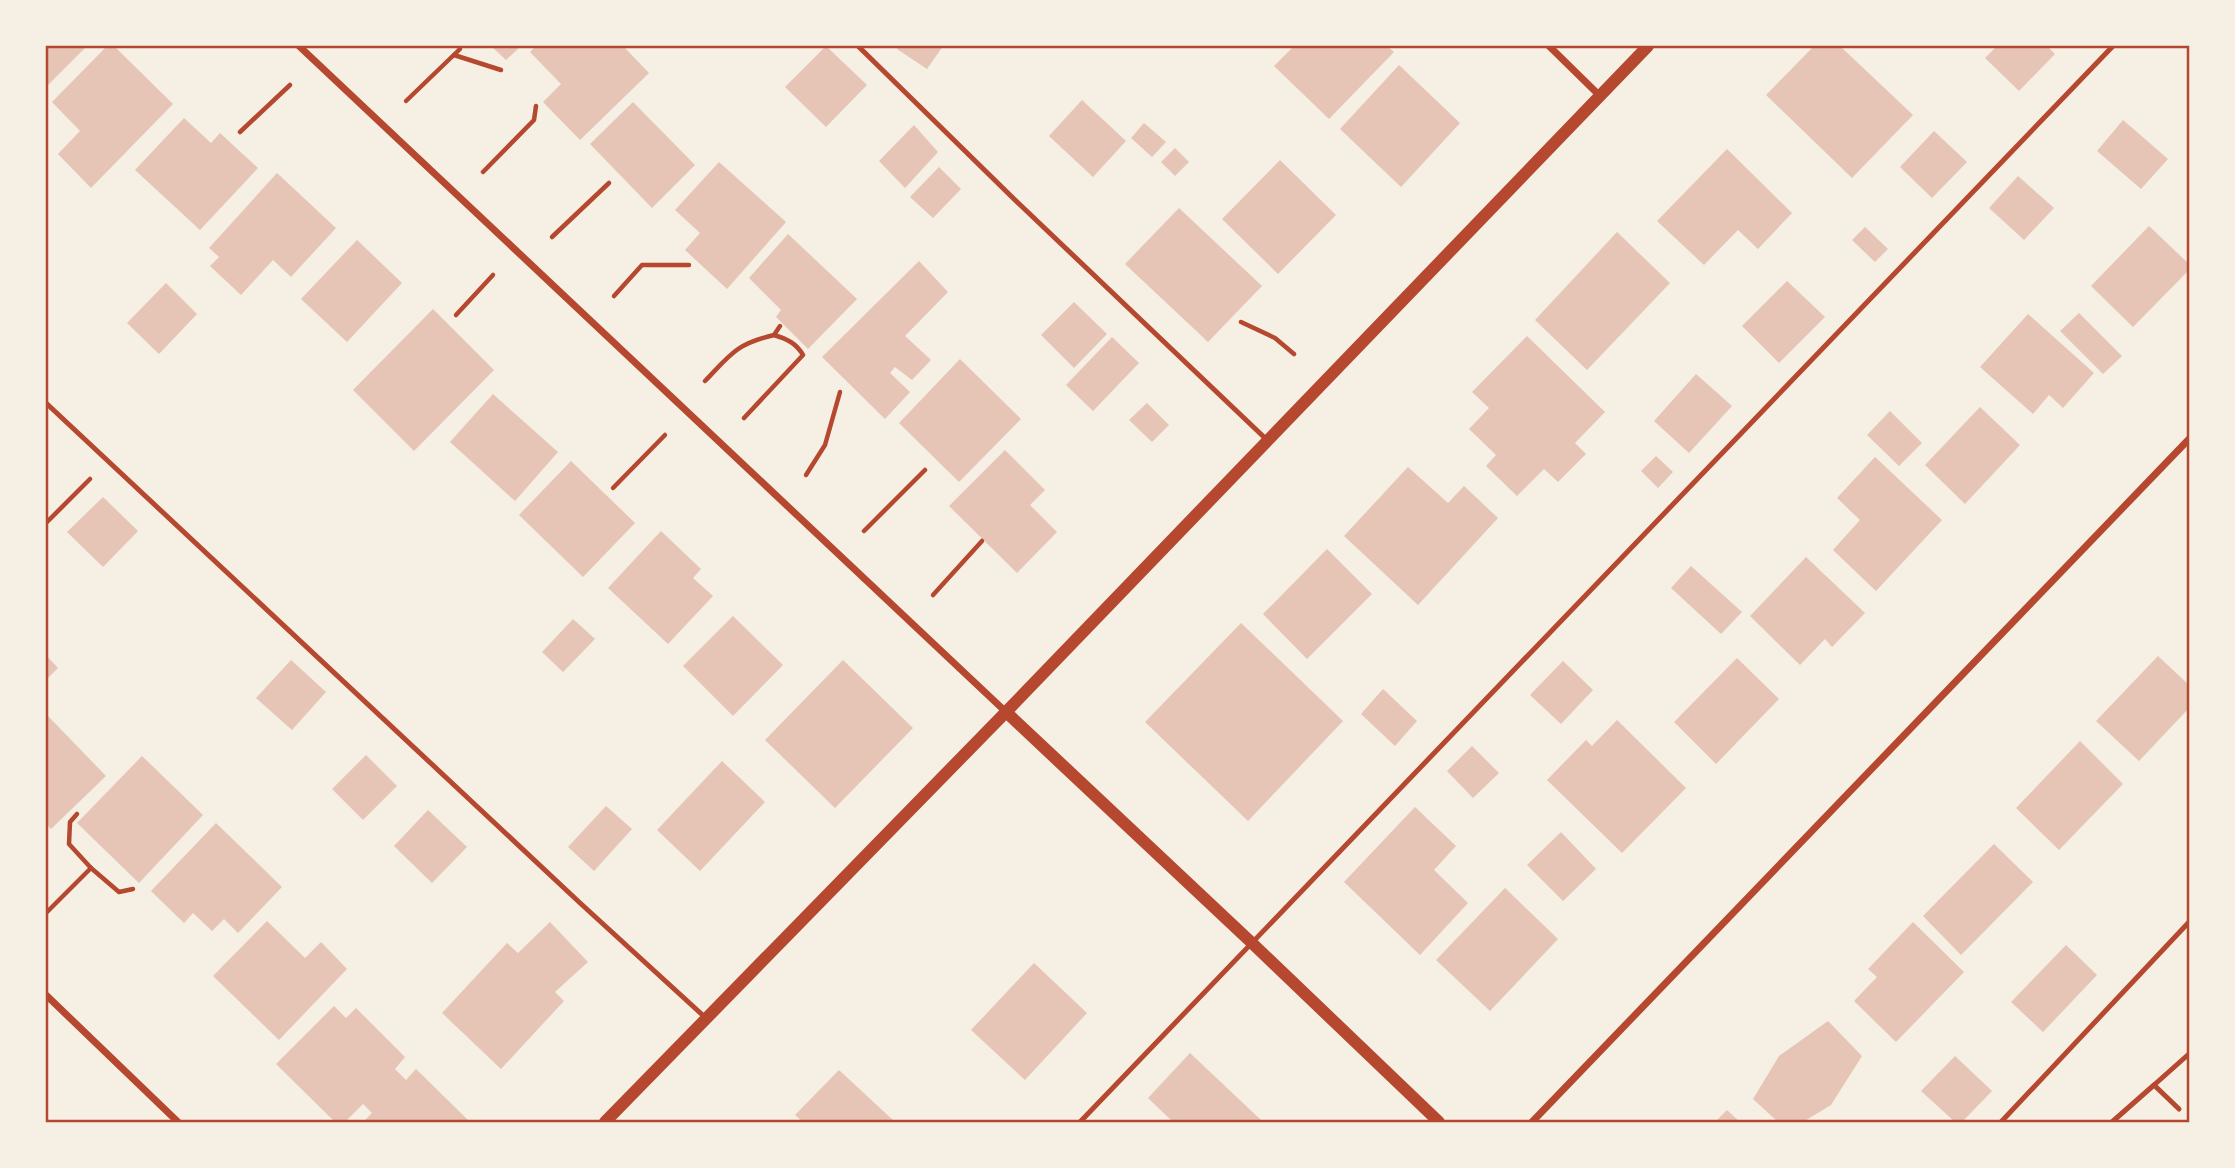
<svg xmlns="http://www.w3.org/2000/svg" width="2235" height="1168" font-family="'Sofia Sans Condensed',sans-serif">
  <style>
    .building { fill: #e6c5b7 }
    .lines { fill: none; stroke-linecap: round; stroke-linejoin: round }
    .path { stroke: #b5482f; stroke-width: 4.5 }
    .service { stroke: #b5482f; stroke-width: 5 }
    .minor { stroke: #b5482f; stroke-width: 7 }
    .tertiary { stroke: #b5482f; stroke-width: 12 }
    .neatline { fill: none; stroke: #b5482f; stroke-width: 2.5 }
  </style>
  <rect width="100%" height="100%" fill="#f6efe4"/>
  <g class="building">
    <path d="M 46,46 L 87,46 L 46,87 Z"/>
    <path d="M 107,46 L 114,46 L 173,104 L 91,188 L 58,154 L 80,131 L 52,102 Z"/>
    <path d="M 491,46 L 521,46 L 506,60 Z"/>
    <path d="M 536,46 L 623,46 L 649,73 L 580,140 L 543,102 L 561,84 L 530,52 Z"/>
    <path d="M 826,46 L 867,85 L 826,127 L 785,87 Z"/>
    <path d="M 899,46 L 943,46 L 927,69 L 897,49 Z"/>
    <path d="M 1294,46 L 1387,46 L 1394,52 L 1329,119 L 1274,66 Z"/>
    <path d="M 1814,46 L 1840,46 L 1913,115 L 1852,178 L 1766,95 Z"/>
    <path d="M 1997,46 L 2047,46 L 2055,54 L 2019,91 L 1985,58 Z"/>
    <path d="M 1399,65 L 1460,123 L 1401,187 L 1340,129 Z"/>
    <path d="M 1082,100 L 1126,141 L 1093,177 L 1049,136 Z"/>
    <path d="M 633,102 L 695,165 L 652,208 L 590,144 Z"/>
    <path d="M 184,118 L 211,143 L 220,133 L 258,168 L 200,230 L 135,170 Z"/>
    <path d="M 2123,120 L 2168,159 L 2141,189 L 2097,151 Z"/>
    <path d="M 1144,123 L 1166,142 L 1152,157 L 1131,138 Z"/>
    <path d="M 914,125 L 938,152 L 905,188 L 879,161 Z"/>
    <path d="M 1934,131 L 1967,162 L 1932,198 L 1900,167 Z"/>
    <path d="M 1175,148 L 1189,162 L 1175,176 L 1161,162 Z"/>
    <path d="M 1727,149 L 1792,213 L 1758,249 L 1738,230 L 1704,265 L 1657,221 Z"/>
    <path d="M 1280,160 L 1336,215 L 1278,274 L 1222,219 Z"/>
    <path d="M 719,162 L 786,222 L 727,289 L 685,250 L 700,233 L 675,210 Z"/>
    <path d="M 939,167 L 961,189 L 933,218 L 910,197 Z"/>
    <path d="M 277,173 L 336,228 L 291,277 L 273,260 L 241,295 L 210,266 L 219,257 L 209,248 Z"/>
    <path d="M 2018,176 L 2054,208 L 2024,240 L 1989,208 Z"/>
    <path d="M 1179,208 L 1262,286 L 1208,342 L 1125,264 Z"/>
    <path d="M 2149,226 L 2190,265 L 2190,269 L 2133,327 L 2091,286 Z"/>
    <path d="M 1865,227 L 1888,249 L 1875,262 L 1852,240 Z"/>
    <path d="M 1617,232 L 1670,283 L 1587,370 L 1535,320 Z"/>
    <path d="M 788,234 L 857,299 L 808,349 L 776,317 L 781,310 L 749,278 Z"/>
    <path d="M 357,240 L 402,283 L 347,342 L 301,299 Z"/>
    <path d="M 919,261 L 948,292 L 905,336 L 931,360 L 912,380 L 895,367 L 890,373 L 910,392 L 885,419 L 822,357 Z"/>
    <path d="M 1787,281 L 1825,317 L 1779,363 L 1742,326 Z"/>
    <path d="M 166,283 L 197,314 L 159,354 L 127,323 Z"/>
    <path d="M 1074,302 L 1107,334 L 1074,368 L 1041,335 Z"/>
    <path d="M 433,309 L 494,370 L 414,451 L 353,390 Z"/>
    <path d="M 2079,313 L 2122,356 L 2103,374 L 2060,331 Z"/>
    <path d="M 2028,314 L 2094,373 L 2063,408 L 2049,395 L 2033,414 L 1980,367 Z"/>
    <path d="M 1527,336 L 1605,412 L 1575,443 L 1586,454 L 1558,482 L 1544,469 L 1517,496 L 1486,466 L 1496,455 L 1469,429 L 1489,408 L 1472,392 Z"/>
    <path d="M 1112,337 L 1139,363 L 1093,411 L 1066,385 Z"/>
    <path d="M 960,359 L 1021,419 L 959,482 L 899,423 Z"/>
    <path d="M 1696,374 L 1732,406 L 1689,453 L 1654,421 Z"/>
    <path d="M 493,394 L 558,452 L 515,501 L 450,442 Z"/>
    <path d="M 1147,403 L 1169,425 L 1152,442 L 1129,420 Z"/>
    <path d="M 1980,407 L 2020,445 L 1965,504 L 1925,465 Z"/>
    <path d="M 1890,411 L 1922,443 L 1899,466 L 1867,435 Z"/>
    <path d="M 1005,450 L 1045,490 L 1030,505 L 1057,532 L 1017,573 L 949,506 Z"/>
    <path d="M 1656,456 L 1673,472 L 1658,488 L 1641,471 Z"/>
    <path d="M 1875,457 L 1942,520 L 1876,591 L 1833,550 L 1860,520 L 1837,498 Z"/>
    <path d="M 571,461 L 635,523 L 583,577 L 519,515 Z"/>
    <path d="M 1408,467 L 1448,503 L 1464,486 L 1498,518 L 1418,605 L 1344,536 Z"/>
    <path d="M 103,497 L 138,531 L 103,567 L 67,532 Z"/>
    <path d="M 661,531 L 701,569 L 693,578 L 713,596 L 668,644 L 608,588 Z"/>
    <path d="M 1327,549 L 1372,594 L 1307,659 L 1263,614 Z"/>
    <path d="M 1806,557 L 1865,613 L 1832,647 L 1825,639 L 1800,665 L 1750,616 Z"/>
    <path d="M 1691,566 L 1742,612 L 1721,634 L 1671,588 Z"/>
    <path d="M 733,616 L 783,665 L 733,716 L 683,666 Z"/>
    <path d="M 573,619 L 595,639 L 563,672 L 542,652 Z"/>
    <path d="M 1241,623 L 1343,721 L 1248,821 L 1145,722 Z"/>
    <path d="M 46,655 L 58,668 L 46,680 Z"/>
    <path d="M 2158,656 L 2190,686 L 2190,707 L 2139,761 L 2096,721 Z"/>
    <path d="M 1737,658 L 1779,699 L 1716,764 L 1674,722 Z"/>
    <path d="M 291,660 L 326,692 L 292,730 L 256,698 Z"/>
    <path d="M 843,660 L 913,728 L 835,808 L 765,740 Z"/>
    <path d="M 1563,661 L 1593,690 L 1561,724 L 1530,695 Z"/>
    <path d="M 1383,689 L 1417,721 L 1395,746 L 1361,714 Z"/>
    <path d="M 46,714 L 106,776 L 51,829 L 46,823 Z"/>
    <path d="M 1617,720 L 1686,788 L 1622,853 L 1547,780 L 1586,740 L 1592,746 Z"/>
    <path d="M 2080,741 L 2123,784 L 2059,850 L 2016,808 Z"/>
    <path d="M 1472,746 L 1499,773 L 1473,798 L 1447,771 Z"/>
    <path d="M 366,755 L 397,786 L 363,820 L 332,789 Z"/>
    <path d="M 142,756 L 203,815 L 139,883 L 77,823 Z"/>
    <path d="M 722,761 L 765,802 L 700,871 L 657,830 Z"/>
    <path d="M 606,806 L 632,829 L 594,871 L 568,847 Z"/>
    <path d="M 1415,807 L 1456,846 L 1434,870 L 1468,903 L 1420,955 L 1344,882 Z"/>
    <path d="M 428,810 L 467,847 L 432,883 L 394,846 Z"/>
    <path d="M 216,823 L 282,887 L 238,933 L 224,919 L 212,931 L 193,913 L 184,923 L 151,891 Z"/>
    <path d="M 1561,832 L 1596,869 L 1563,901 L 1527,865 Z"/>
    <path d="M 1994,844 L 2033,882 L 1961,955 L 1923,916 Z"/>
    <path d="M 1505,888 L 1558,939 L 1490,1011 L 1436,960 Z"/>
    <path d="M 267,921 L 305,958 L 321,942 L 347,969 L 279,1040 L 213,976 Z"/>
    <path d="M 550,922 L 588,962 L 555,992 L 564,1001 L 501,1069 L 442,1013 L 507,943 L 518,953 Z"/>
    <path d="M 1913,922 L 1964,972 L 1896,1042 L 1854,1001 L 1877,977 L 1868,969 Z"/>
    <path d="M 2066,945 L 2097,975 L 2043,1032 L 2011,1002 Z"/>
    <path d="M 1034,963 L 1087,1013 L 1025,1080 L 971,1030 Z"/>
    <path d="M 334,1006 L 346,1018 L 356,1008 L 405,1057 L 395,1069 L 406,1080 L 416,1069 L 470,1122 L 363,1122 L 372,1113 L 363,1104 L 345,1122 L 335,1122 L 276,1064 Z"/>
    <path d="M 1828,1021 L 1862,1056 L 1831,1105 L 1803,1122 L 1778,1122 L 1753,1099 L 1779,1056 Z"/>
    <path d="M 1190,1053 L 1261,1120 L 1258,1122 L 1173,1122 L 1148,1098 Z"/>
    <path d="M 1955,1056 L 1992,1091 L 1962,1122 L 1955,1122 L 1921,1091 Z"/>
    <path d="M 839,1070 L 895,1122 L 803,1122 L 795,1115 Z"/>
    <path d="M 1727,1110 L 1740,1122 L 1715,1122 Z"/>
  </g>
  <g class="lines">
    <g class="path">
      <path d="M 454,55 L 501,70"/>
      <path d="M 406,101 L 460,49"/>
      <path d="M 240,132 L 290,85"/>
      <path d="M 483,172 L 534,120 L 536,106"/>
      <path d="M 552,237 L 609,183"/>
      <path d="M 614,296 L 642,265 L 689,265"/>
      <path d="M 456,315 L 493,275"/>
      <path d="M 1241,322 L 1275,338 L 1294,354"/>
      <path d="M 705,381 C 731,354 736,344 774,335 L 780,326"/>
      <path d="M 744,418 L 803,355 C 796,343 787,339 774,335"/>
      <path d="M 806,475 L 825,445 L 840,392"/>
      <path d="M 613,488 L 665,435"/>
      <path d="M 46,523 L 90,479"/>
      <path d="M 864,531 L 925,470"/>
      <path d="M 933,595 L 982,541"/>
      <path d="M 77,814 L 70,822 L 69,844 L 91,868 L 119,892 L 133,889"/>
      <path d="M 46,913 L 91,868"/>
    </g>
    <g class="service">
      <path d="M 858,46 L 1014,199 L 1266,439"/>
      <path d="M 46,403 L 579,902 L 707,1019"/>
      <path d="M 2154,1085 L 2190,1053"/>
      <path d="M 1080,1122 L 2113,46"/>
      <path d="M 2001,1122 L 2190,921"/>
      <path d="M 2112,1122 L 2154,1085 L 2179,1109"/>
    </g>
    <g class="minor">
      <path d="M 299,46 L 1006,712"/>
      <path d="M 1549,46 L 1599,95"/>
      <path d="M 46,995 L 178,1122"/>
      <path d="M 1532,1122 L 2190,438"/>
    </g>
    <g class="tertiary">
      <path d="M 1006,712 L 1253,944 L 1439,1122"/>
      <path d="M 605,1122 L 1006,712 L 1648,46"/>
    </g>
  </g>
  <rect width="2235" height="1168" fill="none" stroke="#f6efe4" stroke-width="94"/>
  <rect x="47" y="47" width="2141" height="1074" class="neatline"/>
</svg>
